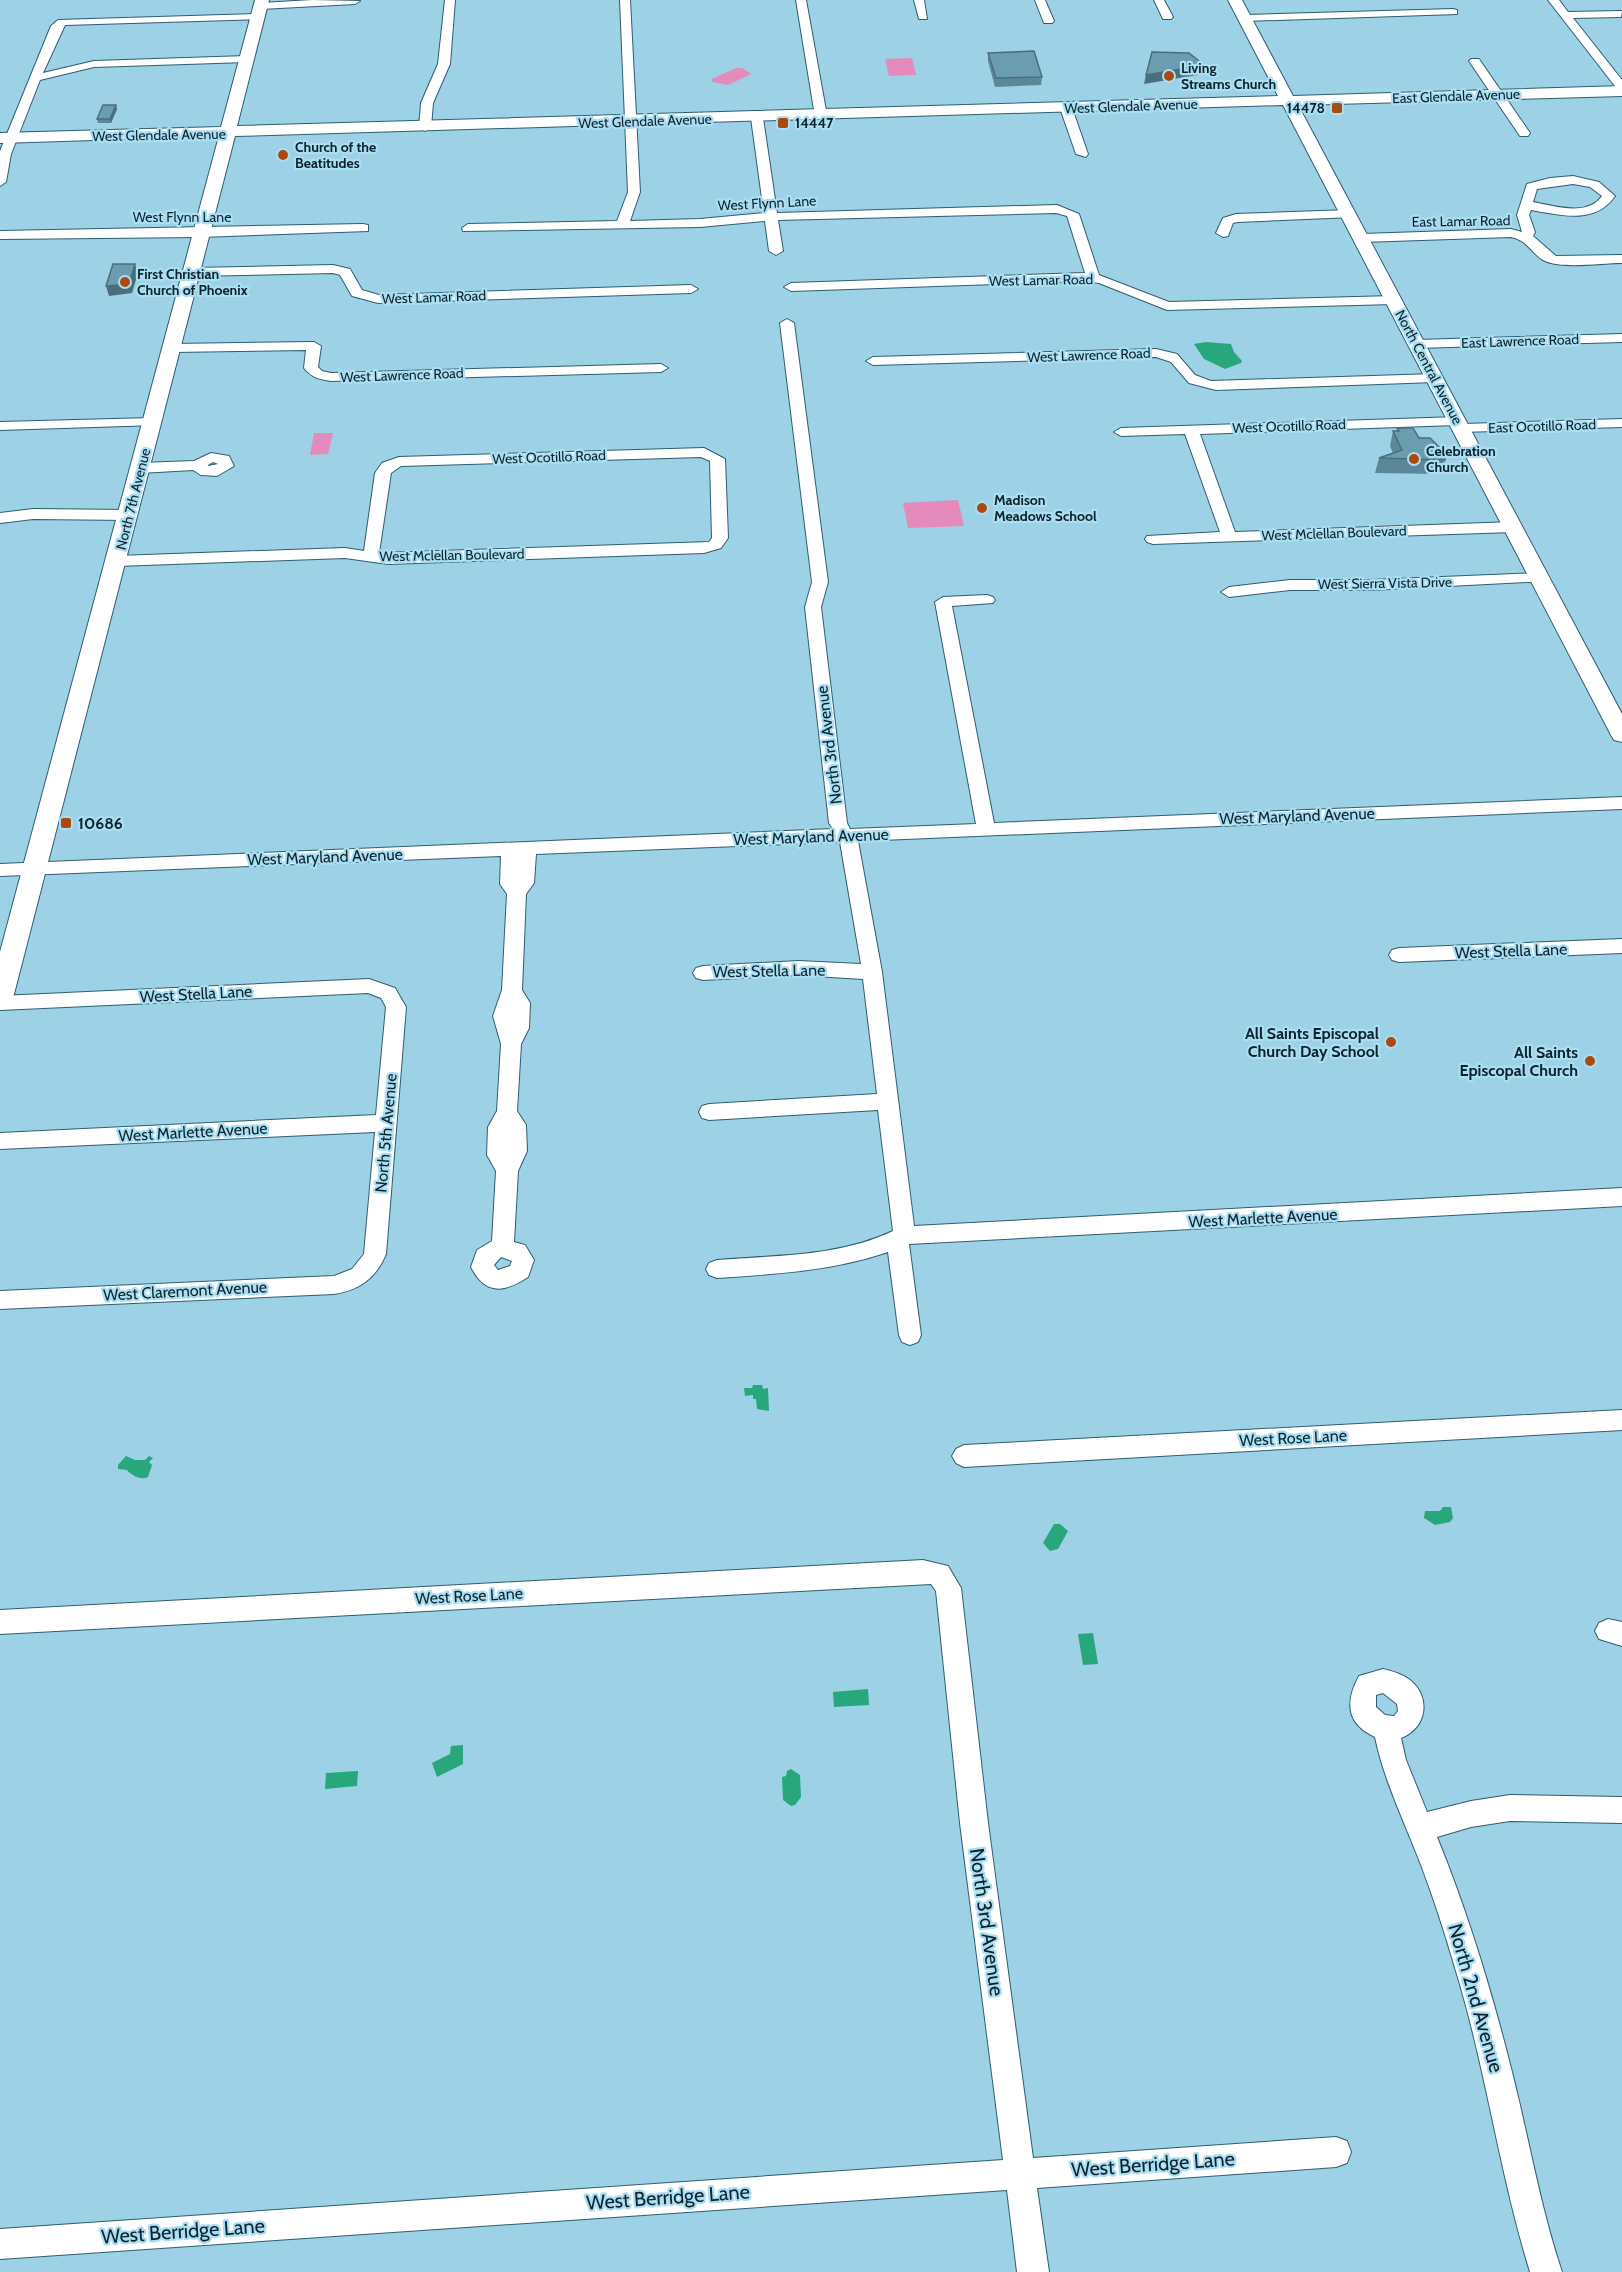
<svg xmlns="http://www.w3.org/2000/svg" width="1622" height="2272" font-family="Cabin,sans-serif">
  <style>
    .green { fill: #e48abd }
    .water { fill: #29a77c }
    .lines { fill: none; stroke-linecap: round; stroke-linejoin: round }
    .minor-casing { stroke: #2d5e71; stroke-width: 2 }
    .major-casing { stroke: #2d5e71; stroke-width: 2 }
    .minor { fill: #fff; fill-rule: evenodd }
    .major { fill: #fff; fill-rule: evenodd }
    .wall { fill: #5c8798 }
    .shaded-wall { fill: #4b6e7c }
    .building { fill: #6b9db1; stroke: #4b6e7c; stroke-width: 1.5 }
    .poi-dot { fill: #ac490e; stroke: #aadef3; stroke-width: 2 }
    .labels { text-anchor: middle; dominant-baseline: central; stroke-width: 4.5; stroke-linejoin: round; paint-order: stroke }
    .far-poi-label { font-size: 14px; font-weight: bold; fill: #0e232b; stroke: #aadef3; text-anchor: start }
    .far-street-label { font-size: 14px; fill: #0e232b; stroke: #aadef3 }
    .street-label { font-size: 16px; fill: #0e232b; stroke: #aadef3 }
    .poi-label { font-size: 16px; font-weight: bold; fill: #0e232b; stroke: #aadef3; text-anchor: end }
    .near-street-label { font-size: 20px; fill: #0e232b; stroke: #aadef3 }
  </style>
  <rect width="100%" height="100%" fill="#9dd1e6"/>
  <g class="green">
    <path d="M 912,58 L 916,75 L 889,76 L 885,59 Z"/>
    <path d="M 736,68 L 742,68 L 751,74 L 728,85 L 712,82 L 712,79 Z"/>
    <path d="M 314,433 L 333,433 L 328,454 L 310,455 Z"/>
    <path d="M 958,500 L 964,526 L 908,528 L 903,503 Z"/>
  </g>
  <g class="water">
    <path d="M 1206,342 L 1231,344 L 1234,352 L 1242,361 L 1241,363 L 1225,369 L 1204,359 L 1194,344 Z"/>
    <path d="M 753,1385 L 762,1385 L 763,1389 L 768,1388 L 769,1411 L 757,1409 L 756,1399 L 753,1399 L 753,1395 L 745,1396 L 744,1388 L 752,1388 Z"/>
    <path d="M 126,1456 L 135,1460 L 145,1460 L 149,1456 L 153,1458 L 149,1462 L 152,1465 L 148,1477 C 141,1481 131,1475 127,1470 L 118,1469 L 118,1465 Z"/>
    <path d="M 1443,1507 L 1451,1507 L 1453,1518 L 1450,1522 L 1435,1525 L 1424,1518 L 1425,1511 L 1440,1511 Z"/>
    <path d="M 1054,1524 L 1060,1524 L 1068,1531 L 1058,1549 L 1050,1551 L 1043,1543 Z"/>
    <path d="M 1093,1633 L 1098,1664 L 1083,1665 L 1078,1634 Z"/>
    <path d="M 868,1689 L 869,1705 L 834,1707 L 833,1692 Z"/>
    <path d="M 463,1745 L 463,1764 L 437,1777 L 432,1763 L 450,1754 L 451,1746 Z"/>
    <path d="M 791,1769 L 800,1775 L 801,1797 L 795,1805 L 791,1806 L 783,1800 L 782,1777 L 786,1776 L 787,1771 Z"/>
    <path d="M 358,1771 L 357,1786 L 325,1789 L 326,1773 Z"/>
  </g>
  <g class="lines">
    <g class="minor-casing">
      <g id="minor">
        <path d="M 312,0 L 360,1 L 355,4 L 261,9 L 256,6 L 261,3 Z"/>
        <path d="M 445,0 L 455,0 L 450,64 L 433,103 L 431,127 L 425,131 L 419,127 L 421,103 L 438,64 Z"/>
        <path d="M 620,0 L 630,0 L 640,192 L 630,221 L 700,219 L 764,213 L 751,118 L 757,114 L 763,118 L 777,213 L 1057,205 L 1079,214 L 1099,275 L 1169,302 L 1394,296 L 1401,300 L 1394,304 L 1167,310 L 1099,283 L 1081,281 L 791,291 L 784,287 L 791,283 L 1085,273 L 1067,216 L 1056,213 L 778,220 L 783,251 L 776,255 L 769,251 L 765,221 L 700,227 L 463,231 L 462,228 L 468,224 L 617,221 L 628,192 Z"/>
        <path d="M 796,0 L 806,0 L 827,116 L 821,120 L 815,116 Z"/>
        <path d="M 914,0 L 924,0 L 927,19 L 919,19 Z"/>
        <path d="M 1035,0 L 1045,0 L 1054,21 L 1052,23 L 1044,23 Z"/>
        <path d="M 1154,0 L 1164,0 L 1173,17 L 1171,19 L 1163,19 Z"/>
        <path d="M 1548,0 L 1559,0 L 1568,12 L 1622,11 L 1621,17 L 1573,18 L 1622,80 L 1622,92 L 1618,90 Z"/>
        <path d="M 1453,9 L 1457,10 L 1457,14 L 1245,21 L 1239,18 L 1245,15 Z"/>
        <path d="M 258,14 L 262,15 L 262,19 L 65,25 L 43,73 L 94,61 L 247,56 L 253,59 L 247,62 L 94,67 L 40,80 L 11,154 L 6,182 L 0,186 L 0,151 L 51,26 L 58,20 Z"/>
        <path d="M 1471,59 L 1479,59 L 1530,133 L 1528,136 L 1520,136 L 1469,61 Z"/>
        <path d="M 1062,105 L 1072,108 L 1088,154 L 1086,157 L 1076,154 L 1060,108 Z"/>
        <path d="M 1573,176 L 1599,182 L 1615,196 C 1595,225 1561,215 1531,210 L 1529,215 L 1535,232 L 1533,236 L 1556,256 L 1622,255 L 1622,263 C 1603,263 1562,269 1545,261 C 1532,255 1528,240 1511,237 L 1362,242 L 1355,238 L 1362,234 L 1511,229 L 1522,232 L 1517,215 L 1527,184 L 1550,178 ZM 1573,184 L 1590,187 L 1602,196 C 1587,217 1555,206 1533,202 L 1537,189 Z"/>
        <path d="M 1349,210 L 1355,214 L 1354,217 L 1238,222 L 1233,223 L 1228,236 L 1223,237 L 1216,233 L 1223,218 L 1236,214 Z"/>
        <path d="M 363,224 L 368,225 L 368,231 L 201,237 L 0,239 L 0,231 Z"/>
        <path d="M 333,265 L 350,269 L 362,290 L 379,295 L 691,285 L 698,289 L 691,293 L 378,303 L 352,296 L 340,275 L 333,273 L 192,276 L 185,272 L 192,268 Z"/>
        <path d="M 787,319 L 794,323 L 828,582 L 821,607 L 847,823 L 850,829 L 976,824 L 935,602 L 943,597 L 987,595 L 993,597 L 995,600 L 993,603 L 952,606 L 994,823 L 1622,797 L 1622,809 L 858,841 L 882,972 L 914,1226 L 1622,1188 L 1622,1206 L 909,1244 L 921,1335 L 918,1342 L 910,1345 L 902,1342 L 899,1335 L 888,1252 C 832,1271 776,1274 717,1278 L 709,1275 L 706,1269 L 709,1263 L 717,1260 C 777,1255 838,1257 893,1231 L 878,1110 L 709,1120 L 702,1118 L 699,1112 L 702,1106 L 709,1104 L 877,1094 L 863,979 L 799,975 L 703,980 L 696,978 L 693,973 L 696,968 L 703,966 L 799,961 L 861,964 L 840,842 L 536,854 L 534,883 L 526,894 L 522,990 L 530,1003 L 529,1028 L 521,1044 L 517,1111 L 526,1125 L 527,1151 L 518,1171 L 514,1242 L 525,1245 L 534,1260 L 528,1277 C 504,1293 485,1295 471,1267 L 477,1250 L 492,1241 L 496,1171 L 487,1155 L 488,1127 L 497,1111 L 501,1044 L 493,1016 L 502,990 L 507,894 L 500,884 L 501,856 L 0,876 L 0,864 L 833,829 L 829,823 L 805,607 L 812,582 L 780,323 ZM 501,1257 L 512,1261 L 510,1266 L 498,1270 L 494,1265 Z"/>
        <path d="M 1622,334 L 1622,342 L 1417,348 L 1410,344 L 1417,340 Z"/>
        <path d="M 314,342 L 321,346 L 318,367 L 322,371 L 331,373 L 661,364 L 668,368 L 661,372 L 331,381 C 319,379 312,378 304,368 L 306,350 L 172,352 L 165,348 L 172,344 Z"/>
        <path d="M 1156,349 L 1177,354 L 1195,375 L 1211,381 L 1435,374 L 1442,378 L 1435,382 L 1216,390 L 1189,383 L 1171,362 L 1156,357 L 873,365 L 866,361 L 873,357 Z"/>
        <path d="M 1458,417 L 1463,418 L 1464,424 L 1622,419 L 1622,427 L 1462,432 L 1457,431 L 1456,425 L 1200,434 L 1235,532 L 1514,522 L 1522,527 L 1514,532 L 1153,544 L 1147,542 L 1145,539 L 1147,536 L 1220,532 L 1185,434 L 1121,436 L 1114,432 L 1121,428 Z"/>
        <path d="M 152,418 L 159,422 L 157,425 L 0,430 L 0,422 Z"/>
        <path d="M 704,448 L 725,459 L 728,538 L 721,548 L 704,553 L 388,564 L 345,558 L 117,566 L 109,561 L 117,556 L 345,548 L 364,551 L 375,473 L 382,463 L 399,457 ZM 701,457 L 710,461 L 712,538 L 709,542 L 379,553 L 391,473 L 401,466 Z"/>
        <path d="M 211,453 L 229,456 L 234,466 L 217,476 L 201,475 L 193,470 L 140,473 L 132,468 L 140,463 L 194,461 ZM 213,462 L 218,464 L 208,466 L 208,465 Z"/>
        <path d="M 33,509 L 129,510 L 137,515 L 129,520 L 33,519 L 0,523 L 0,513 Z"/>
        <path d="M 1541,573 L 1547,575 L 1549,578 L 1547,581 L 1371,590 L 1290,590 L 1229,597 L 1221,592 L 1229,587 L 1290,580 L 1371,580 Z"/>
        <path d="M 1622,939 L 1622,953 L 1399,962 L 1392,960 L 1389,955 L 1392,950 L 1399,948 Z"/>
        <path d="M 369,979 L 395,988 L 406,1007 L 386,1254 C 376,1278 360,1290 334,1294 L 0,1309 L 0,1291 L 334,1276 L 352,1269 L 364,1254 L 375,1132 L 0,1149 L 0,1133 L 376,1115 L 386,1007 L 381,998 L 368,993 L 0,1010 L 0,996 Z"/>
        <path d="M 1622,1410 L 1622,1430 L 964,1467 L 956,1463 L 952,1456 L 956,1449 L 964,1445 Z"/>
        <path d="M 923,1560 L 948,1566 L 961,1588 L 988,1823 L 1033,2158 L 1336,2137 L 1347,2141 L 1351,2152 L 1347,2163 L 1336,2167 L 1037,2188 L 1049,2272 L 1017,2272 L 1007,2190 L 0,2259 L 0,2229 L 1003,2160 L 960,1823 L 936,1591 L 931,1584 L 0,1634 L 0,1610 Z"/>
        <path d="M 1608,1619 L 1622,1622 L 1622,1646 L 1599,1639 L 1595,1631 L 1599,1623 Z"/>
        <path d="M 1383,1669 C 1392,1671 1402,1674 1410,1680 C 1432,1698 1426,1729 1401,1738 L 1406,1760 L 1427,1812 L 1471,1801 L 1510,1795 L 1622,1797 L 1622,1823 L 1510,1821 L 1471,1827 L 1437,1837 C 1468,1913 1492,1992 1512,2072 C 1529,2139 1540,2206 1562,2272 L 1530,2272 C 1499,2172 1486,2068 1455,1968 C 1445,1934 1434,1899 1421,1865 C 1405,1823 1384,1781 1375,1737 C 1346,1724 1345,1702 1359,1676 ZM 1383,1693 L 1397,1704 L 1398,1711 L 1394,1716 L 1385,1715 L 1376,1707 L 1376,1695 Z"/>
      </g>
    </g>
    <g class="major-casing">
      <path id="major" d="M 255,0 L 269,0 L 237,126 L 1278,96 L 1228,0 L 1242,0 L 1293,96 L 1622,86 L 1622,96 L 1298,105 L 1622,714 L 1622,742 L 1614,740 L 1611,735 L 1283,105 L 235,136 L 13,998 L 9,1005 L 0,1007 L 0,952 L 219,136 L 0,143 L 0,133 L 221,127 Z"/>
    </g>
    <use href="#minor" class="minor"/>
    <use href="#major" class="major"/>
  </g>
  <g class="wall">
    <path d="M 988,53 L 1042,77 L 1041,85 L 995,87 L 988,61 Z"/>
    <path d="M 117,109 L 111,123 L 98,123 L 97,119 Z"/>
    <path d="M 1397,428 L 1419,438 L 1445,460 L 1441,474 L 1375,473 L 1379,458 L 1393,453 L 1390,446 L 1393,431 L 1397,431 Z"/>
  </g>
  <g class="shaded-wall">
    <path d="M 1204,65 L 1203,74 L 1144,84 L 1146,75 Z"/>
    <path d="M 116,105 L 117,109 L 111,123 L 110,119 Z"/>
    <path d="M 135,264 L 138,273 L 132,293 L 109,296 L 106,286 Z"/>
  </g>
  <g class="building">
    <path d="M 1034,51 L 1042,77 L 996,78 L 988,53 Z"/>
    <path d="M 1152,52 L 1189,53 L 1204,65 L 1146,75 Z"/>
    <path d="M 103,105 L 116,105 L 110,119 L 97,119 Z"/>
    <path d="M 113,264 L 135,264 L 129,284 L 106,286 Z"/>
    <path d="M 1397,428 L 1413,428 L 1419,438 L 1430,438 L 1445,453 L 1445,460 L 1379,458 L 1402,450 L 1393,431 L 1399,431 Z"/>
  </g>
  <g class="poi-dot">
    <circle cx="1169" cy="76" r="6"/>
    <rect x="1331" y="102" width="12" height="12" rx="3"/>
    <rect x="777" y="117" width="12" height="12" rx="3"/>
    <circle cx="283" cy="155" r="6"/>
    <circle cx="125" cy="282" r="6"/>
    <circle cx="1414" cy="459" r="6"/>
    <circle cx="982" cy="508" r="6"/>
    <rect x="60" y="817" width="12" height="12" rx="3"/>
    <circle cx="1391" cy="1042" r="6"/>
    <circle cx="1590" cy="1061" r="6"/>
  </g>
  <g class="labels">
    <g class="far-poi-label">
      <text x="1181" y="68">Living<tspan x="1181" dy="16">Streams Church</tspan></text>
      <text x="1325" y="108" text-anchor="end">14478</text>
      <text x="795" y="123">14447</text>
      <text x="295" y="147">Church of the<tspan x="295" dy="16">Beatitudes</tspan></text>
      <text x="137" y="274">First Christian<tspan x="137" dy="16">Church of Phoenix</tspan></text>
      <text x="1426" y="451">Celebration<tspan x="1426" dy="16">Church</tspan></text>
      <text x="994" y="500">Madison<tspan x="994" dy="16">Meadows School</tspan></text>
    </g>
    <g class="far-street-label">
      <text transform="translate(1456 96) rotate(-2)">East Glendale Avenue</text>
      <text transform="translate(1131 106) rotate(-2)">West Glendale Avenue</text>
      <text transform="translate(645 121) rotate(-2)">West Glendale Avenue</text>
      <text transform="translate(159 135) rotate(-1)">West Glendale Avenue</text>
      <text transform="translate(767 203) rotate(-3)">West Flynn Lane</text>
      <text x="182" y="217">West Flynn Lane</text>
      <text transform="translate(1461 221) rotate(-1)">East Lamar Road</text>
      <text transform="translate(1041 280) rotate(-1)">West Lamar Road</text>
      <text transform="translate(434 297) rotate(-2)">West Lamar Road</text>
      <text transform="translate(1520 341) rotate(-2)">East Lawrence Road</text>
      <text transform="translate(1089 355) rotate(-2)">West Lawrence Road</text>
      <text transform="translate(1429 367) rotate(62)">North Central Avenue</text>
      <text transform="translate(402 375) rotate(-2)">West Lawrence Road</text>
      <text transform="translate(1289 426) rotate(-2)">West Ocotillo Road</text>
      <text transform="translate(1542 426) rotate(-2)">East Ocotillo Road</text>
      <text transform="translate(549 457) rotate(-2)">West Ocotillo Road</text>
      <text transform="translate(133 499) rotate(-76)">North 7th Avenue</text>
      <text transform="translate(1334 533) rotate(-2)">West Mclellan Boulevard</text>
      <text transform="translate(452 555) rotate(-1)">West Mclellan Boulevard</text>
      <text transform="translate(1385 583) rotate(-1)">West Sierra Vista Drive</text>
    </g>
    <g class="street-label">
      <text transform="translate(829 745) rotate(-97)">North 3rd Avenue</text>
      <text transform="translate(1297 816) rotate(-2)">West Maryland Avenue</text>
      <text transform="translate(811 837) rotate(-2)">West Maryland Avenue</text>
      <text transform="translate(325 857) rotate(-2)">West Maryland Avenue</text>
      <text transform="translate(1511 951) rotate(-2)">West Stella Lane</text>
      <text transform="translate(769 971) rotate(-1)">West Stella Lane</text>
      <text transform="translate(196 994) rotate(-3)">West Stella Lane</text>
      <text transform="translate(193 1132) rotate(-3)">West Marlette Avenue</text>
      <text transform="translate(386 1133) rotate(-85)">North 5th Avenue</text>
      <text transform="translate(1263 1218) rotate(-3)">West Marlette Avenue</text>
      <text transform="translate(185 1291) rotate(-3)">West Claremont Avenue</text>
      <text transform="translate(1293 1438) rotate(-3)">West Rose Lane</text>
      <text transform="translate(469 1596) rotate(-3)">West Rose Lane</text>
    </g>
    <g class="poi-label">
      <text x="78" y="823" text-anchor="start">10686</text>
      <text x="1379" y="1033">All Saints Episcopal<tspan x="1379" dy="18">Church Day School</tspan></text>
      <text x="1578" y="1052">All Saints<tspan x="1578" dy="18">Episcopal Church</tspan></text>
    </g>
    <g class="near-street-label">
      <text transform="translate(987 1922) rotate(82)">North 3rd Avenue</text>
      <text transform="translate(1476 1998) rotate(74)">North 2nd Avenue</text>
      <text transform="translate(1153 2164) rotate(-4)">West Berridge Lane</text>
      <text transform="translate(668 2197) rotate(-4)">West Berridge Lane</text>
      <text transform="translate(183 2231) rotate(-4)">West Berridge Lane</text>
    </g>
  </g>
</svg>
